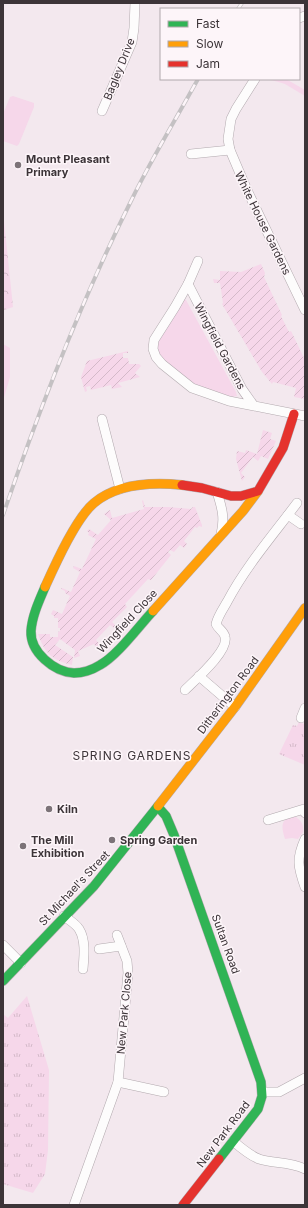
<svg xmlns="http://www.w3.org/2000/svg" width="308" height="1208" font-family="Inter,sans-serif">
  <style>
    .grass { fill: #f6d7ea }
    .forest { fill: url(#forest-crowns) }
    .park { fill: url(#park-tufts) }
    .garden { fill: url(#garden-furrows) }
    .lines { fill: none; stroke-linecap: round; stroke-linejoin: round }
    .street-casing { stroke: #b2a9ae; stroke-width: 10 }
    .fast-casing { stroke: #b2a9ae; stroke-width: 10 }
    .slow-casing { stroke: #b2a9ae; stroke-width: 10 }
    .jam-casing { stroke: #b2a9ae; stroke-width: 10 }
    .street { stroke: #fdfcfc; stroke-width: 9 }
    .fast { stroke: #30b455; stroke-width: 9 }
    .slow { stroke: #ff9f0a; stroke-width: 9 }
    .jam { stroke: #e5322d; stroke-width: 9 }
    .rail-casing { stroke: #c4c1c3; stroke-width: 4 }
    .rail { stroke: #fdf5f9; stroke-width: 2.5; stroke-dasharray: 8; stroke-linecap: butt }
    .poi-dot { fill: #7c7378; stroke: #fdf5f9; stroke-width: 1.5 }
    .labels { text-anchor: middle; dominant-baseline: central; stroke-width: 3; stroke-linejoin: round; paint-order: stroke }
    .street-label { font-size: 11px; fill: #3c3438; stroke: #fdf5f9 }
    .poi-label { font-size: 11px; font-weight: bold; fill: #3c3438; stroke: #fdf5f9; text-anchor: start }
    .neighbourhood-label { font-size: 12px; letter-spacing: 1px; fill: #3c3438; stroke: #fdf5f9 }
  </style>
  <defs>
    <pattern id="forest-crowns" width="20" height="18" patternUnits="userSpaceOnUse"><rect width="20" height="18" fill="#f6d7ea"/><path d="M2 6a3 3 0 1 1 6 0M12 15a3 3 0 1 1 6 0" fill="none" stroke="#d4b9c9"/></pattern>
    <pattern id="park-tufts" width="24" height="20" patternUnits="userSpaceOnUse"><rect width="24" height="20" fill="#f6d7ea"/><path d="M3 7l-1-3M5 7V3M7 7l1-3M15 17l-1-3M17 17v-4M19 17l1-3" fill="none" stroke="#d4b9c9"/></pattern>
    <pattern id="garden-furrows" width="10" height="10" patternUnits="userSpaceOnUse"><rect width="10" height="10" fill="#f6d7ea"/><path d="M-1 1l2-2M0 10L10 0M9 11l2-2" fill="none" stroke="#d4b9c9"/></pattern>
  </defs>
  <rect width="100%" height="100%" fill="#f3e8ee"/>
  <g class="grass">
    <path d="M 268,79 L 286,79 L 305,90 L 305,96 L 285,84 Z"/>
    <path d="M 13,96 L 34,103 L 34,107 L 19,144 L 17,146 L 3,141 L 3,114 L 10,97 Z"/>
    <path d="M 184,299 L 186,300 L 236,392 L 237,396 L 231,397 L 197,386 L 163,360 L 158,351 L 157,342 Z"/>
    <path d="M 3,344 L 10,348 L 10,377 L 3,401 Z"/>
    <path d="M 294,816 C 301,820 304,824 303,832 L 298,839 L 292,838 L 285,839 C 282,828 279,819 294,816 Z"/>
  </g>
  <path class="forest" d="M 3,211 L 13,307 L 4,310 L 3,314 Z"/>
  <g class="park">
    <path d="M 299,722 L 304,724 L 305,722 L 305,765 L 279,754 L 293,725 L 297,726 Z"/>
    <path d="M 27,996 L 49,1070 L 48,1150 L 45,1174 L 33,1193 L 3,1184 L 3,1014 L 8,1018 Z"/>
  </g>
  <g class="garden">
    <path d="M 261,264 L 265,273 L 264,277 L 282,315 L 281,316 L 289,332 L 291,331 L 292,333 L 305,360 L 305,399 L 294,397 L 296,388 L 273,382 L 272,384 L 262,372 L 222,304 L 223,303 L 220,283 L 214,283 L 213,279 L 220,280 L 220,271 L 241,272 Z"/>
    <path d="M 128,351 L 128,353 L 123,353 L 123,358 L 128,358 L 129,364 L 139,364 L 141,366 L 135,373 L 140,377 L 118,383 L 122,387 L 112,389 L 111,385 L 91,390 L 90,386 L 86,387 L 87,391 L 85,392 L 81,377 L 87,361 Z"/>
    <path d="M 263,430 L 272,433 L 270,439 L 276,441 L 268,459 L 261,456 L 258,461 L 253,457 L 241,473 L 245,477 L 242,481 L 236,459 L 237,451 L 245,453 L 246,450 L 257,454 Z"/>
    <path d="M 143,500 L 145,507 L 168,507 L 191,509 L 193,507 L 195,507 L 202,525 L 202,527 L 199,526 L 197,528 L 195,527 L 184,541 L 187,544 L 184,548 L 180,545 L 174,552 L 170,550 L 168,552 L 171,555 L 151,580 L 148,579 L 125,604 L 127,607 L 112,622 L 116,626 L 114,628 L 110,625 L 96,640 L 102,647 L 97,649 L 94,644 L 78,651 L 80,656 L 74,658 L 75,650 L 60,639 L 55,645 L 73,657 L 72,665 C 52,660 45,654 38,634 L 50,634 L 50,637 L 58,637 L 58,632 L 60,631 L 60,628 L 58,628 L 58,618 L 54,618 L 54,616 L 51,614 L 53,610 L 62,614 L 70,596 L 65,593 L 65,591 L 61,589 L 62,588 L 71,592 L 80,572 L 73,568 L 74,566 L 82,569 L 96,539 L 88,535 L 89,533 L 87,531 L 89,529 L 98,535 L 111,520 L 104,514 L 110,510 L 112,518 L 144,509 L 142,501 Z"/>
  </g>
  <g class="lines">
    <g class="street-casing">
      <g id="street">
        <path d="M 299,18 L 305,16"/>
        <path d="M 255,79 L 236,109 L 231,119 L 228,139 L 230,150 L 247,190 L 305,310"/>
        <path d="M 102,111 L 132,42 L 134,28 L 135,3"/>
        <path d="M 191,154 L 230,150"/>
        <path d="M 188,284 L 198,261"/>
        <path d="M 254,406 L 242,389 L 188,284 L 175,307 L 154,340 L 153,349 L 156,357 L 162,364 L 192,388 L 229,401 L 305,416"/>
        <path d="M 102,419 L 120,489"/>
        <path d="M 217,492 C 222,508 225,518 221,534"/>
        <path d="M 288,515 L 301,524"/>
        <path d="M 199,676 L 235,707"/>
        <path d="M 185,690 C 195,680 229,651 225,637 C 224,631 218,629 216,624 C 218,616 223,609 227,602 C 246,566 273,535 297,503"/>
        <path d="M 301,718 L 305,708"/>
        <path d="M 268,820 L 304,809 L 305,813"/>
        <path d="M 305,839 C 296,859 298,867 305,887"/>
        <path d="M 64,916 C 69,920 76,924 79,929 C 86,940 84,957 83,969"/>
        <path d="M 3,945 L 21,963"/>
        <path d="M 99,949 L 121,946"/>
        <path d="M 118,1082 L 164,1092"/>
        <path d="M 263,1092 L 279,1092 L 305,1078"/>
        <path d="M 233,1141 C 241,1148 249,1155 259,1159 C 274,1164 289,1161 305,1169"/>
        <path d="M 74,1205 L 118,1082 L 128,973 L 127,961 L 117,935"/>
      </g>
    </g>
    <g class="fast-casing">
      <g id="fast">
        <path d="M 45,587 C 39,601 32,616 31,631 C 30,652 54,672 74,673 C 83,673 92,670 100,665 C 117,656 139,626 153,611"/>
        <path d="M 158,807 L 166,816 L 174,835 L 261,1082 L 262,1096 L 258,1109 L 219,1159"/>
        <path d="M 3,981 L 94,886 L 158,806"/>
      </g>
    </g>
    <g class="slow-casing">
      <g id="slow">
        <path d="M 45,587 C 55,565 76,518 94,503 C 118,483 152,482 182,485"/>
        <path d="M 153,611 L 243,511 L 258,491"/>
        <path d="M 158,806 L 235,707 L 305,608"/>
      </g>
    </g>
    <g class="jam-casing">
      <g id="jam">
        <path d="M 182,485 L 202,488 L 231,496 L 241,496 L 258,491 L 283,448 L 294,414"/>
        <path d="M 183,1205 L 219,1159"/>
      </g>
    </g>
    <use href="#street" class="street"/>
    <use href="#fast" class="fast"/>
    <use href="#slow" class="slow"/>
    <use href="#jam" class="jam"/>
    <g class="rail-casing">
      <g id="rail">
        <path d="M 238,9 L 242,3"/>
        <path d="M 3,515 C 40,407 81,301 132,199 C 152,158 176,119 198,79"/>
      </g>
    </g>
    <use href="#rail" class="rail"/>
  </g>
  <g class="poi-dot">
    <circle cx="18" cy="165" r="4"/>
    <circle cx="49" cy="809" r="4"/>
    <circle cx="112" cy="840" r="4"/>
    <circle cx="23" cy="846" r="4"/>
  </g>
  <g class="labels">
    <g class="street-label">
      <text transform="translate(119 69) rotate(-68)">Bagley Drive</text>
      <text transform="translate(263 223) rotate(64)">White House Gardens</text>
      <text transform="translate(220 346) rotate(62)">Wingfield Gardens</text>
      <text transform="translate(127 621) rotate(-47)">Wingfield Close</text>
      <text transform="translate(228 695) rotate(-53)">Ditherington Road</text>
      <text transform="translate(74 888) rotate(-47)">St Michael's Street</text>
      <text transform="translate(226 944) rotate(70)">Sultan Road</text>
      <text transform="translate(124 1013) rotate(-85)">New Park Close</text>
      <text transform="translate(223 1134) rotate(-53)">New Park Road</text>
    </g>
    <g class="poi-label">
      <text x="26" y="159">Mount Pleasant<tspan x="26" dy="13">Primary</tspan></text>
      <text x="57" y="809">Kiln</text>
      <text x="31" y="840">The Mill<tspan x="31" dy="13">Exhibition</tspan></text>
      <text x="120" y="840">Spring Garden</text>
    </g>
    <g class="neighbourhood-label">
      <text x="132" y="755">SPRING GARDENS</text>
    </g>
  </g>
  <rect width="308" height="1208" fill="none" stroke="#3c3438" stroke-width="8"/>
  <rect x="160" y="8" width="140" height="72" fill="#fdf5f9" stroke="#b0a8ac"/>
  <rect x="168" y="21" width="20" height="6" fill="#30b455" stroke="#b0a8ac"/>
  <text x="196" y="28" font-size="12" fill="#3c3438">Fast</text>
  <rect x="168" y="41" width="20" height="6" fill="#ff9f0a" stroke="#b0a8ac"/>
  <text x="196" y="48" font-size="12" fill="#3c3438">Slow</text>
  <rect x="168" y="61" width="20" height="6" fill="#e5322d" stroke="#b0a8ac"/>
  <text x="196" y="68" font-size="12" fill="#3c3438">Jam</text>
</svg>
